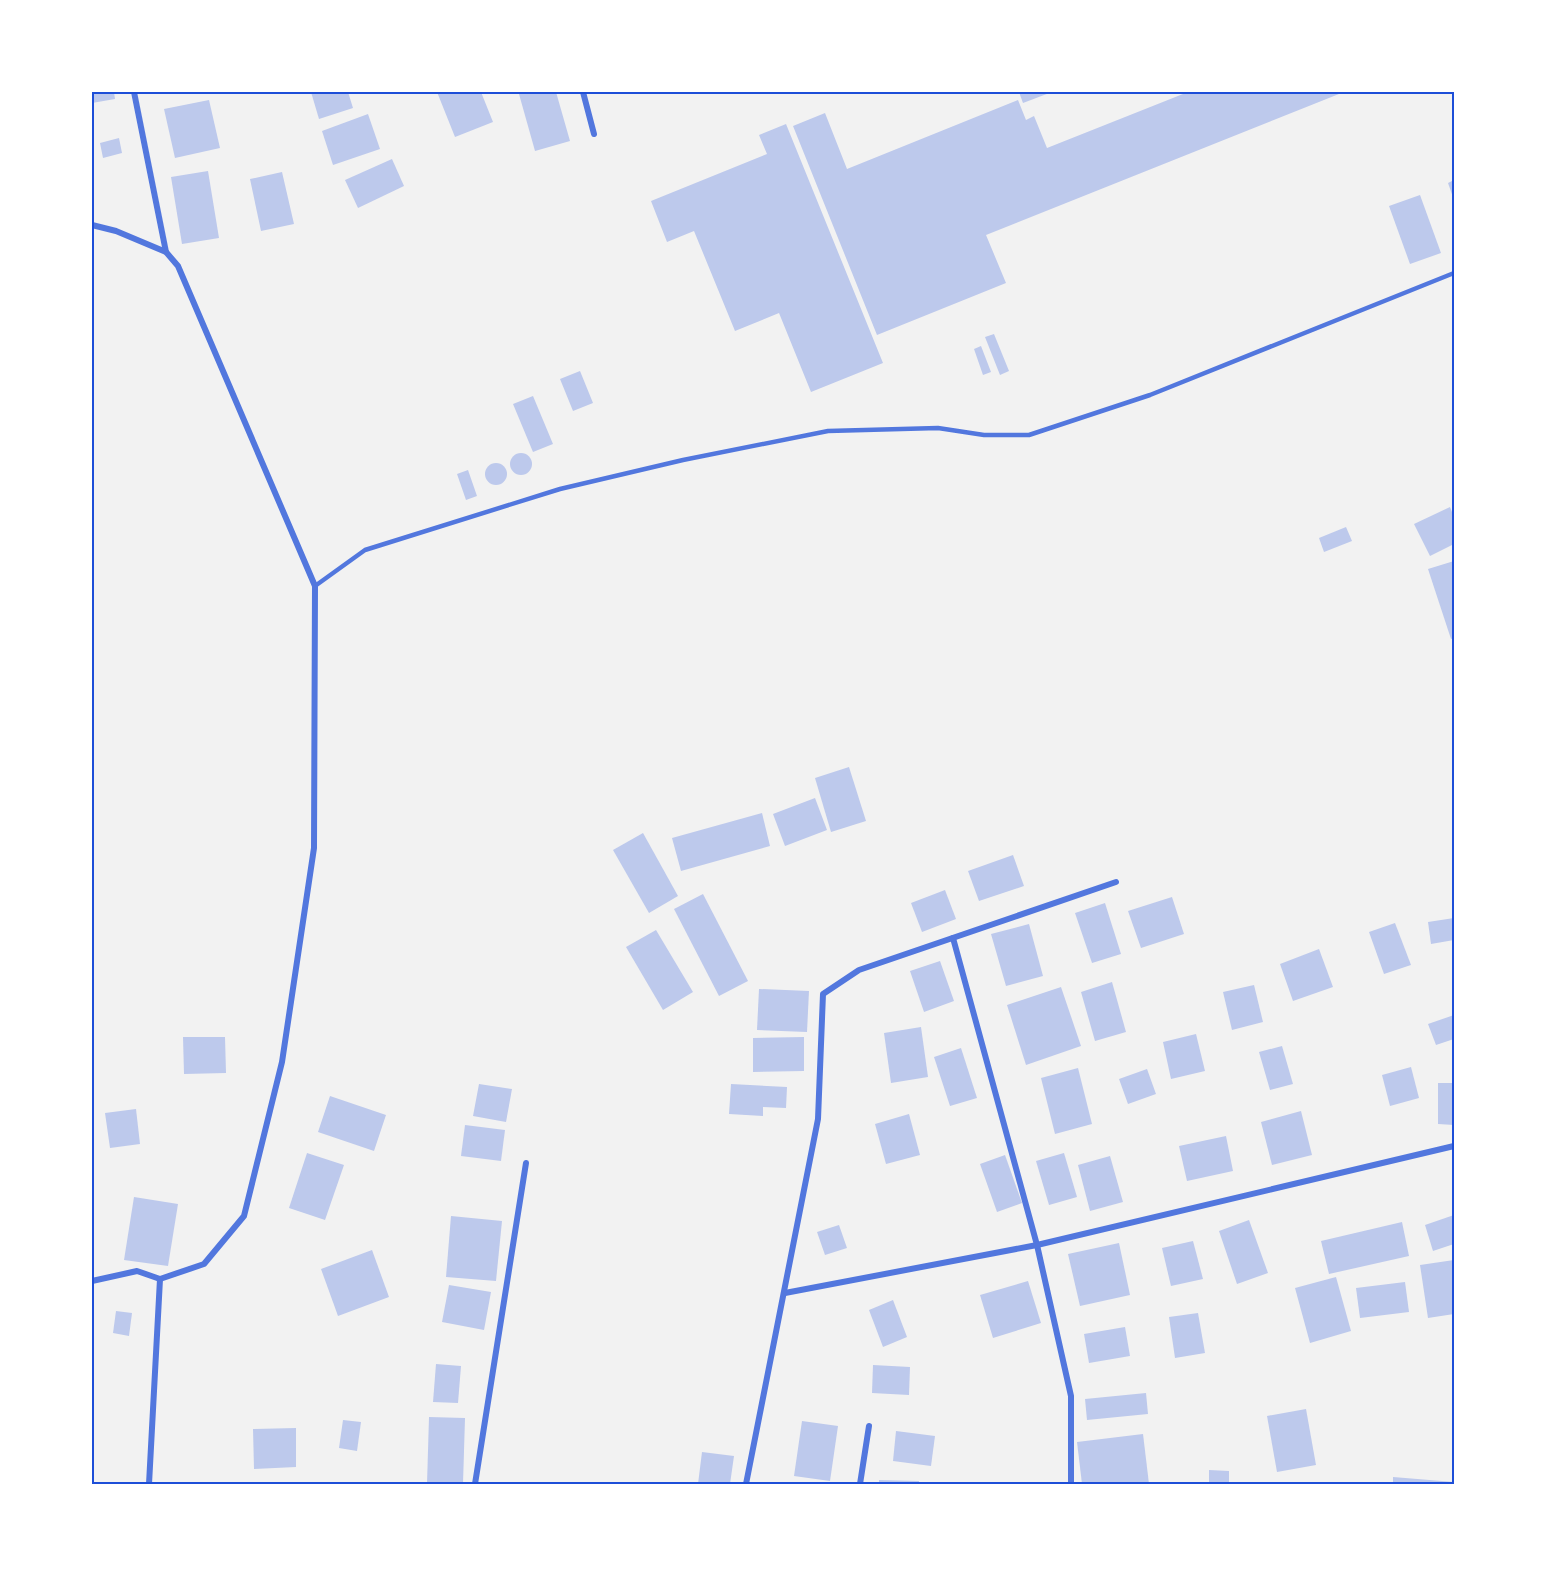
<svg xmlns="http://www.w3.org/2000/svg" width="1546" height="1576" font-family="'Crimson Pro',serif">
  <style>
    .building { fill: #bdc9ec }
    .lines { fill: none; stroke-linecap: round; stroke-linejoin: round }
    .service { stroke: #5277de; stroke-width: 4.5 }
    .minor { stroke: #5277de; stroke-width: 6 }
    .neatline { fill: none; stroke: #1d4ed8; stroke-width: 2 }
  </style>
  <rect width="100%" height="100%" fill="#f2f2f2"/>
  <g class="building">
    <path d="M 92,92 L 114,92 L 115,99 L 92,103 Z"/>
    <path d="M 311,92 L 348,92 L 353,108 L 319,119 Z"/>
    <path d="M 437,92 L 481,92 L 493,122 L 455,137 Z"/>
    <path d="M 530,92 L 556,92 L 570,141 L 535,151 L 519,94 Z"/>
    <path d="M 1019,92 L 1052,92 L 1023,103 Z"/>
    <path d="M 1188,92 L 1344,92 L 986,235 L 1006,283 L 877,335 L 793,126 L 825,113 L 847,169 L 1018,100 L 1026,120 L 1034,116 L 1047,148 Z"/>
    <path d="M 209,100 L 220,148 L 175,158 L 164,109 Z"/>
    <path d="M 368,114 L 380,149 L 333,165 L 322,131 Z"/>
    <path d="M 786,124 L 883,363 L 811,392 L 779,313 L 735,331 L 694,231 L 667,242 L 651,201 L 767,154 L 759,135 Z"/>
    <path d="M 119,138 L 122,153 L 103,158 L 100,143 Z"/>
    <path d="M 392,159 L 404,186 L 358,208 L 345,180 Z"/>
    <path d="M 208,171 L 219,238 L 182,244 L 171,177 Z"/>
    <path d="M 282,172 L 294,224 L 261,231 L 250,179 Z"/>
    <path d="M 1454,180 L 1454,200 L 1448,183 Z"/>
    <path d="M 1420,195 L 1441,253 L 1410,264 L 1389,206 Z"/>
    <path d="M 994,334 L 1009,371 L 1000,375 L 985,337 Z"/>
    <path d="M 981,346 L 991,372 L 983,375 L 974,349 Z"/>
    <path d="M 580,371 L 593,403 L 573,411 L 560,379 Z"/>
    <path d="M 533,396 L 553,444 L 533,452 L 513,404 Z"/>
    <circle cx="521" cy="464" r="11"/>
    <circle cx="496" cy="474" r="11"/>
    <path d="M 468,470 L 477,496 L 466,500 L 457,474 Z"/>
    <path d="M 1450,507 L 1454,517 L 1454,544 L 1430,556 L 1414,524 Z"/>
    <path d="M 1346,527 L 1352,541 L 1324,552 L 1319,538 Z"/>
    <path d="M 1454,561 L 1454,638 L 1451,639 L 1428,569 Z"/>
    <path d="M 849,767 L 866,821 L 831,832 L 815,778 Z"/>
    <path d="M 815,798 L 827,830 L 785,846 L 773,814 Z"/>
    <path d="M 762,813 L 770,846 L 681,871 L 672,838 Z"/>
    <path d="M 643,833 L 678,896 L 649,913 L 613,850 Z"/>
    <path d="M 1013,855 L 1024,886 L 979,901 L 968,871 Z"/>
    <path d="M 945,890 L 956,919 L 922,932 L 911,903 Z"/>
    <path d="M 703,894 L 748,981 L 719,996 L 674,909 Z"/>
    <path d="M 1172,897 L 1184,934 L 1141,948 L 1128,911 Z"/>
    <path d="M 1105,903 L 1121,954 L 1092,963 L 1075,913 Z"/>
    <path d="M 1454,918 L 1454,940 L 1431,944 L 1428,922 Z"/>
    <path d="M 1395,923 L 1411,965 L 1384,974 L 1369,932 Z"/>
    <path d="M 1029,924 L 1043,976 L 1006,986 L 991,934 Z"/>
    <path d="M 656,930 L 693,992 L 663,1010 L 626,947 Z"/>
    <path d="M 1319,949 L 1333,987 L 1293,1001 L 1280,964 Z"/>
    <path d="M 940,961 L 954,1001 L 924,1012 L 910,971 Z"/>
    <path d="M 1112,982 L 1126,1032 L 1095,1041 L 1081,992 Z"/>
    <path d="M 1254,985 L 1263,1022 L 1232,1030 L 1223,992 Z"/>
    <path d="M 1061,987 L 1081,1046 L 1026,1065 L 1007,1005 Z"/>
    <path d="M 759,989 L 809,991 L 807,1032 L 757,1030 Z"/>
    <path d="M 1454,1015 L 1454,1039 L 1436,1045 L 1428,1024 Z"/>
    <path d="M 921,1027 L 928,1077 L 891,1083 L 884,1033 Z"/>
    <path d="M 1196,1034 L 1205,1071 L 1171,1079 L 1163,1042 Z"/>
    <path d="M 183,1037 L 225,1037 L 226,1073 L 184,1074 Z"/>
    <path d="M 804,1037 L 804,1071 L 753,1072 L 753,1038 Z"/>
    <path d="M 1282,1046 L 1293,1084 L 1270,1090 L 1259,1052 Z"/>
    <path d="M 961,1048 L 977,1098 L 950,1106 L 934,1057 Z"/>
    <path d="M 1411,1067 L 1419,1098 L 1390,1106 L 1382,1075 Z"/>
    <path d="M 1078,1068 L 1092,1124 L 1055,1134 L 1041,1078 Z"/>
    <path d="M 1147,1069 L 1156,1094 L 1128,1104 L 1119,1079 Z"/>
    <path d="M 1438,1083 L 1454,1083 L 1454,1125 L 1438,1124 Z"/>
    <path d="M 479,1084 L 512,1089 L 506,1122 L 473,1116 Z"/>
    <path d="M 731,1084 L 787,1087 L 786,1108 L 763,1107 L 763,1116 L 729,1114 Z"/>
    <path d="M 330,1096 L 386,1115 L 374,1151 L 318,1132 Z"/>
    <path d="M 136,1109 L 140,1144 L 110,1148 L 105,1113 Z"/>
    <path d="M 1301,1111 L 1312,1155 L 1272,1165 L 1261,1122 Z"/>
    <path d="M 909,1114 L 920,1155 L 886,1164 L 875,1124 Z"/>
    <path d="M 465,1125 L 505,1130 L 501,1161 L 461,1156 Z"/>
    <path d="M 1226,1136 L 1233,1171 L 1187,1181 L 1179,1146 Z"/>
    <path d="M 307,1153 L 344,1165 L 325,1220 L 289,1208 Z"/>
    <path d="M 1064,1153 L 1077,1197 L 1049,1205 L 1036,1161 Z"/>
    <path d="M 1005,1155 L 1022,1203 L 997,1212 L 980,1164 Z"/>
    <path d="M 1110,1156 L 1123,1202 L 1090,1211 L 1078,1165 Z"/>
    <path d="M 134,1197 L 178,1204 L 168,1266 L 124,1260 Z"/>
    <path d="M 1454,1215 L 1454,1244 L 1433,1251 L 1425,1225 Z"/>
    <path d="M 451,1216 L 502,1221 L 496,1281 L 446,1277 Z"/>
    <path d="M 1249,1220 L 1268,1273 L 1237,1284 L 1219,1231 Z"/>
    <path d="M 1402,1222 L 1409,1256 L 1329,1274 L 1321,1241 Z"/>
    <path d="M 839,1225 L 847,1248 L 825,1255 L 817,1232 Z"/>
    <path d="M 1193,1241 L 1203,1279 L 1171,1286 L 1162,1248 Z"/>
    <path d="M 1119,1243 L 1130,1295 L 1080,1306 L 1068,1254 Z"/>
    <path d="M 372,1250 L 389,1297 L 338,1316 L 321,1269 Z"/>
    <path d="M 1454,1260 L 1454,1314 L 1428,1318 L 1420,1265 Z"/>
    <path d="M 1336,1277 L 1351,1331 L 1310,1343 L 1295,1288 Z"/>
    <path d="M 1028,1281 L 1041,1323 L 993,1338 L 980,1295 Z"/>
    <path d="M 1405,1282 L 1409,1312 L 1360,1318 L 1356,1288 Z"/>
    <path d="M 449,1285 L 491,1292 L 484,1330 L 442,1322 Z"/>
    <path d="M 893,1300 L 907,1337 L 883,1347 L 869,1310 Z"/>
    <path d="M 116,1311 L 132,1313 L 129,1336 L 113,1333 Z"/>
    <path d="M 1198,1313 L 1205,1353 L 1175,1358 L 1169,1317 Z"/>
    <path d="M 1125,1327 L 1130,1356 L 1089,1363 L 1084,1334 Z"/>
    <path d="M 436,1364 L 461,1366 L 458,1403 L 433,1402 Z"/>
    <path d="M 873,1365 L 910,1367 L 909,1395 L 872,1393 Z"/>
    <path d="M 1146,1393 L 1148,1414 L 1087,1420 L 1085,1399 Z"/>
    <path d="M 1306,1409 L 1316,1465 L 1277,1472 L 1267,1416 Z"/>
    <path d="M 429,1417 L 465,1418 L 463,1484 L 427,1484 Z"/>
    <path d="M 343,1420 L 361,1422 L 357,1451 L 339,1448 Z"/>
    <path d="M 802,1421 L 838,1426 L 830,1481 L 794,1476 Z"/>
    <path d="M 296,1428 L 296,1467 L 254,1469 L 253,1429 Z"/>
    <path d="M 896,1431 L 935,1436 L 931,1466 L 893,1461 Z"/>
    <path d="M 1143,1434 L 1149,1484 L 1082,1484 L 1077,1442 Z"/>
    <path d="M 702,1452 L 734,1456 L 730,1484 L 698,1484 Z"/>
    <path d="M 1209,1470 L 1229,1471 L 1229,1484 L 1209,1484 Z"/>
    <path d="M 1393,1477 L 1454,1482 L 1454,1484 L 1393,1484 Z"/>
    <path d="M 879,1480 L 919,1481 L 919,1484 L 879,1484 Z"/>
  </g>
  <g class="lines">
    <path class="service" d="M 315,586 L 365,550 L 560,489 L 683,460 L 828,431 L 938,428 L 984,435 L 1029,435 L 1150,395 L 1454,273"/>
    <g class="minor">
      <path d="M 134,92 L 166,252"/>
      <path d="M 583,92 L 594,134"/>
      <path d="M 92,225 L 116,231 L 166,252 L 178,266 L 315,586 L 314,848 L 282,1062 L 244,1216 L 204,1264 L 160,1279 L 137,1271 L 92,1281"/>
      <path d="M 953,938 L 1037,1245 L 1071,1396 L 1071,1484"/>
      <path d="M 785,1293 L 1037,1245 L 1454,1146"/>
      <path d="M 149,1484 L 160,1279"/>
      <path d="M 475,1484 L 526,1163"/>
      <path d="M 746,1484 L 818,1119 L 823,994 L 859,970 L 1116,882"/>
      <path d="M 860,1484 L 869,1426"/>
    </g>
  </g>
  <rect width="1546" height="1576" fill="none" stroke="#ffffff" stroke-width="186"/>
  <rect x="93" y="93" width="1360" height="1390" class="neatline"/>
</svg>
